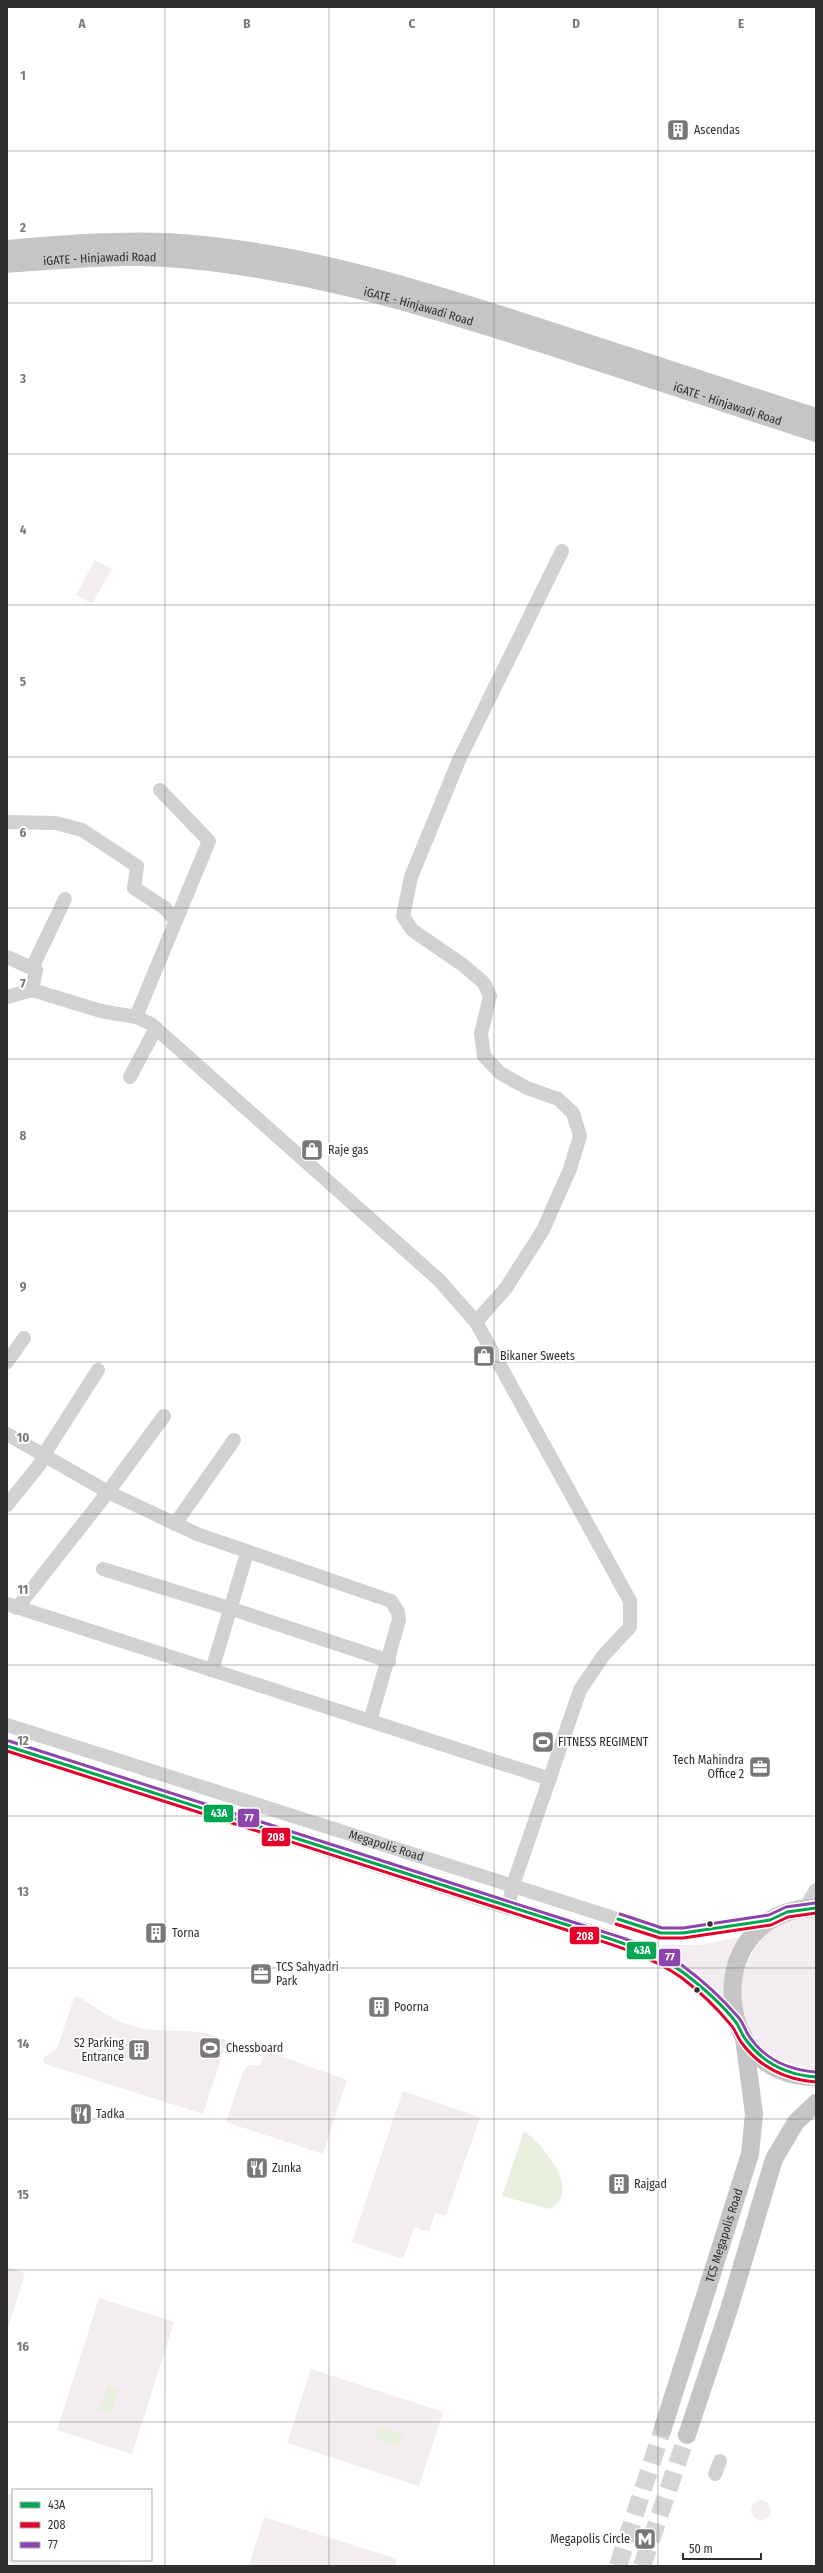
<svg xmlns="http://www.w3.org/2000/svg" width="823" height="2573" font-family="'Fira Sans Condensed',sans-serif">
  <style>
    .green { fill: #f3edf1 }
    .water { fill: #e8efdc }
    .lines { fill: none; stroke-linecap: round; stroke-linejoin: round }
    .major-tunnel { stroke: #d5d5d5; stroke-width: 18; stroke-dasharray: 18 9; stroke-linecap: butt }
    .minor { stroke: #d1d1d1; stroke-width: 14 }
    .major { stroke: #c5c5c5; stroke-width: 18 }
    .bus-1-casing { stroke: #fff; stroke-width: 6 }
    .bus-2-casing { stroke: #fff; stroke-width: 6 }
    .bus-3-casing { stroke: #fff; stroke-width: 6 }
    .bus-1 { stroke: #00a651; stroke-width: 3 }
    .bus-2 { stroke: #e4002b; stroke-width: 3 }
    .bus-3 { stroke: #8e44ad; stroke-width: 3 }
    .grid { fill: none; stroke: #787878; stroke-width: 1; stroke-opacity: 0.55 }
    .bus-dot { fill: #2f2f2f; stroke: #fff; stroke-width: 1.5 }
    .labels { text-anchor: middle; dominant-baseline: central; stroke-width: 4; stroke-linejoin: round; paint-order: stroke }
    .poi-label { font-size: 12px; fill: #2f2f2f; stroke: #fff; text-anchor: start }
    .street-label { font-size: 12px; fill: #2f2f2f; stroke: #fff }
    .grid-label { font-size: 13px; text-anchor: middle; font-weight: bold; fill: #787878; stroke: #fff; stroke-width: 4; stroke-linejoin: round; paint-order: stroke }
    .line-badge { stroke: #fff; stroke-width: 1.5 }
    .badge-label { font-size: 11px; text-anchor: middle; font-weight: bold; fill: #fff }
  </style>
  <rect width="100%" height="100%" fill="#fff"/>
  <g class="green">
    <path d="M 95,560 L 112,569 L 92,604 L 76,595 Z"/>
    <path d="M 816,1916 L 816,2068 C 802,2066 787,2065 775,2057 C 739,2032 730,1989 753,1952 C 759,1942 765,1933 775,1927 C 788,1920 802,1918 816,1916 Z"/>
    <path d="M 741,1937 L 726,1967 L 722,1998 L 691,1969 L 659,1945 L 699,1945 Z"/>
    <path d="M 79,1997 C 96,2008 114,2021 133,2026 C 165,2036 198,2024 227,2041 L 203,2114 L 45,2064 L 43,2058 L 57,2049 L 74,1998 Z"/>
    <path d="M 266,2051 L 347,2080 L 323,2154 L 226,2122 L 244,2069 L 250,2065 L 260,2065 Z"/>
    <path d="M 403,2091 L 480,2117 L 446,2216 L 435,2213 L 429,2232 L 414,2227 L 403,2259 L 352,2242 Z"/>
    <path d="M 7,2267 L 25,2273 L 7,2331 Z"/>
    <path d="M 99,2298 L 174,2322 L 132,2454 L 57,2430 Z"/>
    <path d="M 311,2369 L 443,2412 L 419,2486 L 287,2443 Z"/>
    <path d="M 7,2493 L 13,2495 L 13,2560 L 121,2560 L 119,2566 L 7,2566 Z"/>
    <circle cx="761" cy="2510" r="10"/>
    <path d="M 264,2517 L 397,2559 L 395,2566 L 249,2566 Z"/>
  </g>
  <g class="water">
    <path d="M 524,2131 C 543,2145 584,2192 549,2209 L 502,2196 Z"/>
    <path d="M 107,2385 L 119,2388 L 111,2414 L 99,2410 Z"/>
    <path d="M 378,2426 L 403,2435 L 399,2447 L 374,2438 Z"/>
  </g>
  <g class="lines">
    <g class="major-tunnel">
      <path d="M 618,2566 L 663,2428"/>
      <path d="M 642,2566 L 687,2435"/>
    </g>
    <g class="minor">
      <path d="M 7,822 L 56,823 L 82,830 L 137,866 L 134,888 L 165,908 L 175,920"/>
      <path d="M 7,957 L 36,970 L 32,990"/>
      <path d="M 32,968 L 65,899"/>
      <path d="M 7,997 L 32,990 L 101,1011 L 136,1017 L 151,1024 L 439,1280 L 476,1322 L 630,1601 L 630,1627 L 603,1656 L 580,1690 L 513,1885 L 508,1908"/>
      <path d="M 136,1017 L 209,841 L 160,790"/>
      <path d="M 130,1077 L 156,1028"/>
      <path d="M 476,1322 L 506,1288 L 543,1230 L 570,1169 L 580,1136 L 573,1113 L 558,1099 L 527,1088 L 500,1073 L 484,1056 L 481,1034 L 490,996 L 484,983 L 463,965 L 412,930 L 403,916 L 411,877 L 459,760 L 562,551"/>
      <path d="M 7,1362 L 24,1338"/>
      <path d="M 7,1434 L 108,1492 L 164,1416"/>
      <path d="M 7,1505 L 40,1464 L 43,1456 L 98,1370"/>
      <path d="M 175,1524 L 234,1440"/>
      <path d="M 103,1569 L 232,1609 L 389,1661"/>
      <path d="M 7,1604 L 550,1779"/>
      <path d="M 17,1608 L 108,1492 L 197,1534 L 391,1601 L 398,1612 L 399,1620 L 370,1721"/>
      <path d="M 212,1670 L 247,1553"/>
      <path id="s1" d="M 7,1725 L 661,1933 L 683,1933 L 770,1920"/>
      <path d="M 7,1746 L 508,1908 C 564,1924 626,1937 676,1968 C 698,1982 717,2003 736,2021"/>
      <path d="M 805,1908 L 816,1890"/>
      <path d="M 715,2474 L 720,2461"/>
    </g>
    <g class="major">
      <path d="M 7,249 C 60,244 113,240 166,242 C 296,249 422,289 545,329 C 635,358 726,388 816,417"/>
      <path id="s2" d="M 7,264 C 60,260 113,255 166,258 C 298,267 424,306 549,346 C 638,375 727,404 816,433"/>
      <path d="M 816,1908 C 703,1909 706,2078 816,2077"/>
      <path id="s3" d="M 663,2428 L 750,2154 L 754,2114 L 744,2038"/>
      <path d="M 687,2435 L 729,2309 L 774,2159 L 796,2122 L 816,2103"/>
    </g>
    <g class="bus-1-casing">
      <g id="bus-1">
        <path d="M 7,1746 L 580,1929 C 615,1941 654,1951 684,1973 C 702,1987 721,2003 735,2021 C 740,2027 741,2034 746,2040 C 763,2063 787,2075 816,2077"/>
        <path d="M 618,1919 L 661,1933 L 683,1933 L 770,1920 L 787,1912 L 816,1908"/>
      </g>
    </g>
    <g class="bus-2-casing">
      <g id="bus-2">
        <path d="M 7,1751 L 579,1934 C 613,1945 652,1956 682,1978 C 699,1991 716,2007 730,2024 C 735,2029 737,2036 741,2042 C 759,2067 786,2080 816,2082"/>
        <path d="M 616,1924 L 660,1938 L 683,1938 L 771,1925 L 788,1917 L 816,1913"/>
      </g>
    </g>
    <g class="bus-3-casing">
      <g id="bus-3">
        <path d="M 9,1741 L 582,1925 C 615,1936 654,1945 683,1966 C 703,1981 722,1998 739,2018 C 743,2023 745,2030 749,2036 C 764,2059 789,2070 816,2072"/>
        <path d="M 620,1914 L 662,1928 L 683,1928 L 769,1915 L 786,1907 L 815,1903"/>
      </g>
    </g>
    <use href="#bus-1" class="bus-1"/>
    <use href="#bus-2" class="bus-2"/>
    <use href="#bus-3" class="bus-3"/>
  </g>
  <path class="grid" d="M 165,7 L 165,2566M 329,7 L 329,2566M 494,7 L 494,2566M 658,7 L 658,2566M 7,151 L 816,151M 7,303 L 816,303M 7,454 L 816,454M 7,605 L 816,605M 7,757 L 816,757M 7,908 L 816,908M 7,1059 L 816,1059M 7,1211 L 816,1211M 7,1362 L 816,1362M 7,1514 L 816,1514M 7,1665 L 816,1665M 7,1816 L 816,1816M 7,1968 L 816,1968M 7,2119 L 816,2119M 7,2270 L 816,2270M 7,2422 L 816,2422"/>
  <defs>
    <g id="building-square" transform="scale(1.15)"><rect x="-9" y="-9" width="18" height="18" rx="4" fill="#787878" stroke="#fff"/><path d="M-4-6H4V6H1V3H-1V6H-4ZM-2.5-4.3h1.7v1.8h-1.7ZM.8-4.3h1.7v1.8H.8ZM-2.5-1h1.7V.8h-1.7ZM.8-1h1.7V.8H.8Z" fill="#fff"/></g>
    <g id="shop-square" transform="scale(1.15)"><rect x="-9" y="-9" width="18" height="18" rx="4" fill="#787878" stroke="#fff"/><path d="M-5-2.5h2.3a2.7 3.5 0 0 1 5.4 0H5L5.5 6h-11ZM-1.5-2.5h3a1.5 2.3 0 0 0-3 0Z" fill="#fff"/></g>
    <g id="stadium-square" transform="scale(1.15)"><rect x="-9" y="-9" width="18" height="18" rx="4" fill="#787878" stroke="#fff"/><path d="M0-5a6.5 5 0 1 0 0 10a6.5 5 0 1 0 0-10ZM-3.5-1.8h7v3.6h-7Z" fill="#fff"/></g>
    <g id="office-square" transform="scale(1.15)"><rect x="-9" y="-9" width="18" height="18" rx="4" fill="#787878" stroke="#fff"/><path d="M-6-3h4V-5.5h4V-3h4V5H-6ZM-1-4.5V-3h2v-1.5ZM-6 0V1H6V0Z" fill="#fff"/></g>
    <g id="restaurant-square" transform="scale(1.15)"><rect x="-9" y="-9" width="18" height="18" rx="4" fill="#787878" stroke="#fff"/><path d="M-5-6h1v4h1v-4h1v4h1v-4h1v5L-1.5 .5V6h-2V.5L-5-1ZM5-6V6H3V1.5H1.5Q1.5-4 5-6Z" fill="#fff"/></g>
    <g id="metro-square" transform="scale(1.15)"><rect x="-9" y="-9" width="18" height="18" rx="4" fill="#787878" stroke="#fff"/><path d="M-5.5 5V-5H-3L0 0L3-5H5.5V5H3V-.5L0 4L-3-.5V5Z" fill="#fff"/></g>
  </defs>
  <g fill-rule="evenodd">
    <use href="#building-square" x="678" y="130"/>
    <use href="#shop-square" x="312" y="1150"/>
    <use href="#shop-square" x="484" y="1356"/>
    <use href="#stadium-square" x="543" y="1742"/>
    <use href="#office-square" x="760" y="1767"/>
    <use href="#building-square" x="156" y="1933"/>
    <use href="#office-square" x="261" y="1974"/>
    <use href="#building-square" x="379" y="2007"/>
    <use href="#stadium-square" x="210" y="2048"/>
    <use href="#building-square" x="139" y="2050"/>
    <use href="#restaurant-square" x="81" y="2114"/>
    <use href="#restaurant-square" x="257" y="2168"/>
    <use href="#building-square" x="619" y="2184"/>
    <use href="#metro-square" x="645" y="2539"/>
  </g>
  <g class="bus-dot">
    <circle cx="710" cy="1924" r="3.5"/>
    <circle cx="697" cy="1990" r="3.5"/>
  </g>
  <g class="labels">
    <g class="poi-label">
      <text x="694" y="130">Ascendas</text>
      <text x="328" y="1150">Raje gas</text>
      <text x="500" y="1356">Bikaner Sweets</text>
      <text x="558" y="1742">FITNESS REGIMENT</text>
      <text x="744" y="1760" text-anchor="end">Tech Mahindra<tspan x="744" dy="14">Office 2</tspan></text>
      <text x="172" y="1933">Torna</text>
      <text x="276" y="1967">TCS Sahyadri<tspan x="276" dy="14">Park</tspan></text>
      <text x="394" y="2007">Poorna</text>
      <text x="124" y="2043" text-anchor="end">S2 Parking<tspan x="124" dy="14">Entrance</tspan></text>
      <text x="226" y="2048">Chessboard</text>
      <text x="96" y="2114">Tadka</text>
      <text x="272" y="2168">Zunka</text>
      <text x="634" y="2184">Rajgad</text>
      <text x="630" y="2539" text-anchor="end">Megapolis Circle</text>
    </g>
    <g class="street-label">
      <text stroke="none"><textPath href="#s2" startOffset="93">iGATE - Hinjawadi Road</textPath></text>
      <text stroke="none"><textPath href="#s2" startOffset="417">iGATE - Hinjawadi Road</textPath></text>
      <text stroke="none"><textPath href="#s2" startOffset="741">iGATE - Hinjawadi Road</textPath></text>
      <text stroke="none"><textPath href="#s1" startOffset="398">Megapolis Road</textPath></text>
      <text stroke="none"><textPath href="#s3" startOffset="202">TCS Megapolis Road</textPath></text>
    </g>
  </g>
  <g class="grid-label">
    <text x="82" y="28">A</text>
    <text x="247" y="28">B</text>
    <text x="412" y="28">C</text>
    <text x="576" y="28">D</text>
    <text x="741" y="28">E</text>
    <text x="23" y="80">1</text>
    <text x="23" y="232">2</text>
    <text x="23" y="383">3</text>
    <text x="23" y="534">4</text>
    <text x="23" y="686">5</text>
    <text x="23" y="837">6</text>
    <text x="23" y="988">7</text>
    <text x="23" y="1140">8</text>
    <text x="23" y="1291">9</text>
    <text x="23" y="1442">10</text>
    <text x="23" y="1594">11</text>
    <text x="23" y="1745">12</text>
    <text x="23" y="1896">13</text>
    <text x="23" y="2048">14</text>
    <text x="23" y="2199">15</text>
    <text x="23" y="2351">16</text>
  </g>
  <g class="line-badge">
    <rect x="203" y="1804" width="31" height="19" rx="4" fill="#00a651"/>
    <rect x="237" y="1808" width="23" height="20" rx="4" fill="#8e44ad"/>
    <rect x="261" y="1827" width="30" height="20" rx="4" fill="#e4002b"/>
    <rect x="569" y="1926" width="31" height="19" rx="4" fill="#e4002b"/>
    <rect x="626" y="1941" width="31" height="19" rx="4" fill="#00a651"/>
    <rect x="658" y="1948" width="23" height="19" rx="4" fill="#8e44ad"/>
  </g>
  <g class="badge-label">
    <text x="219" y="1817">43A</text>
    <text x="249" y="1822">77</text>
    <text x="276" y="1841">208</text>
    <text x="585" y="1940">208</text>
    <text x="642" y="1954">43A</text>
    <text x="670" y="1961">77</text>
  </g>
  <rect width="823" height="2573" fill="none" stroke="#2f2f2f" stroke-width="16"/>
  <rect x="12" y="2489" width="140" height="72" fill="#ffffff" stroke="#acacac"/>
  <rect x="20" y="2502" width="20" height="6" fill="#00a651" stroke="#acacac"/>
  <text x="48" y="2509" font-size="12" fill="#2f2f2f">43A</text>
  <rect x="20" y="2522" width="20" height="6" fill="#e4002b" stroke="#acacac"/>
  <text x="48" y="2529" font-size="12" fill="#2f2f2f">208</text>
  <rect x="20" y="2542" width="20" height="6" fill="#8e44ad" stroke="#acacac"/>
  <text x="48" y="2549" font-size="12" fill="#2f2f2f">77</text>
  <path d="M683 2553v6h78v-6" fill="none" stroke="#2f2f2f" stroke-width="2"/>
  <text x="689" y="2553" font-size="12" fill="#2f2f2f" stroke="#ffffff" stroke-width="3" paint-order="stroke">50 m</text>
</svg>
